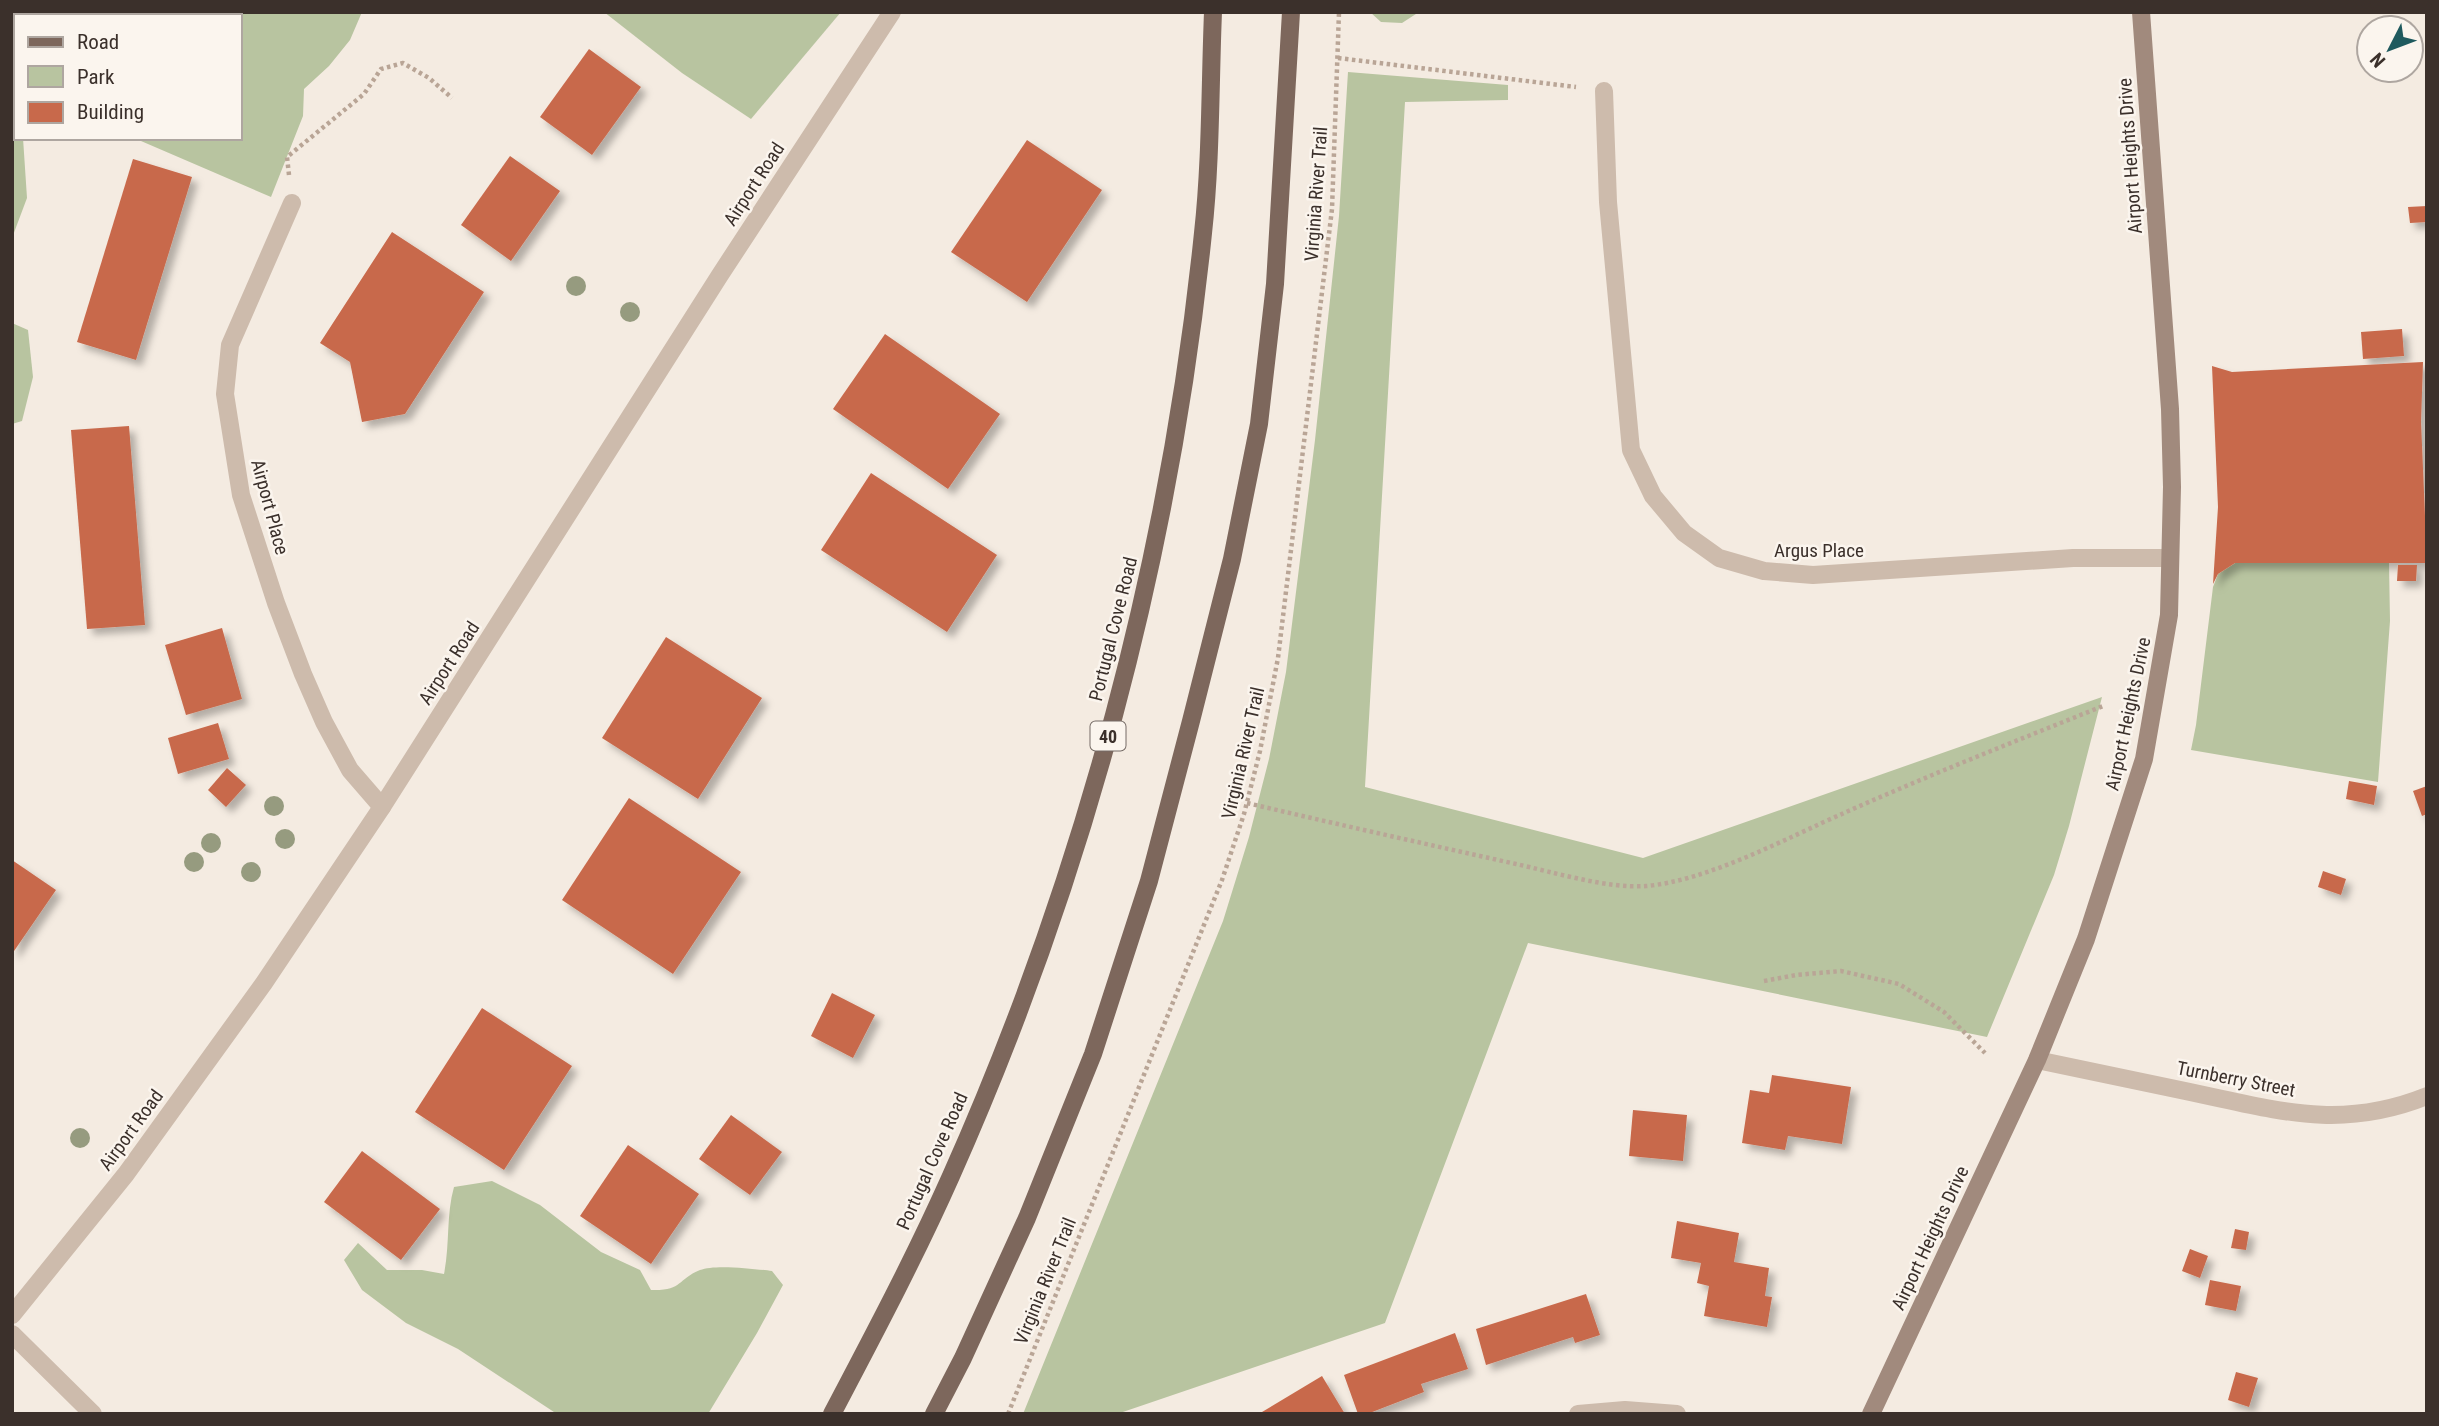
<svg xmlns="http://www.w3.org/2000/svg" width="2439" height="1426" font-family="'Roboto Condensed',sans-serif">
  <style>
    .green { fill: #b8c4a0 }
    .building { fill: #c8694b; filter: url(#shadow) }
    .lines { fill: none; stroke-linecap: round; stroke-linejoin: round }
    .path { stroke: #b9a596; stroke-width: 4.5; stroke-dasharray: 3.5 3.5; stroke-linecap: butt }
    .street { stroke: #cdbbac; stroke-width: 18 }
    .secondary { stroke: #a18a7d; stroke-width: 18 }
    .primary { stroke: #7d675c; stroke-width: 18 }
    .tree { fill: #969b7f }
    .labels { text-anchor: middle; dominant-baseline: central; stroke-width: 5; stroke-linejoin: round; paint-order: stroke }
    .shield { fill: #fbf5ee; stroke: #756b66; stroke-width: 2 }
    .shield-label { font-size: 18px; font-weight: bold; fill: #3b302b }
    .street-label { font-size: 19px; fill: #3b302b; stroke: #fbf5ee }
  </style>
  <defs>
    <filter id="shadow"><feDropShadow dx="6" dy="6" stdDeviation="3.5" flood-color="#0004"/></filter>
  </defs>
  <rect width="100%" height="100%" fill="#f4ebe1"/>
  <g class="green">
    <path d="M 12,12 L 362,12 L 350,40 L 329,66 L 304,89 L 303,116 L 271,197 L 134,138 L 240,138 L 240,16 L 16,16 L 16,138 L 23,138 L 27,198 L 12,238 Z"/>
    <path d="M 604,12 L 841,12 L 751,119 L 682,73 Z"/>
    <path d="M 1370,12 L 1419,12 L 1402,23 L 1381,22 Z"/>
    <path d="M 1348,72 L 1508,85 L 1508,100 L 1405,102 L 1365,787 L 1643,858 L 2102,697 L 2069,826 L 2054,875 L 1987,1037 L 1528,943 L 1385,1323 L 1117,1414 L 1023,1414 L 1223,921 L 1249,837 L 1269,759 L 1286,672 L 1315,440 L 1339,216 Z"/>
    <path d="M 12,323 L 28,330 L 33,377 L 22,421 L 12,424 Z"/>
    <path d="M 2235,563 L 2389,563 L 2390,621 L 2378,782 L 2191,750 L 2196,725 L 2213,587 L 2218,574 Z"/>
    <path d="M 492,1181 L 540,1205 L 601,1252 L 640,1270 L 651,1290 C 683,1291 676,1280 700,1270 C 715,1264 755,1269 772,1271 L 783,1285 L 757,1333 L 708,1414 L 557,1414 L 458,1349 L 406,1323 L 362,1290 L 344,1260 L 358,1243 L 387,1270 L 422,1270 L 444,1274 C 450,1244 446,1215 454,1187 Z"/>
  </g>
  <g class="building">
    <path d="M 589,49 L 641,87 L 592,155 L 540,117 Z"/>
    <path d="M 1027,140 L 1102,190 L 1027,302 L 951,252 Z"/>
    <path d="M 510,156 L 560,191 L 511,261 L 461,225 Z"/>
    <path d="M 133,159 L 192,177 L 136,360 L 77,342 Z"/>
    <path d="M 2427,206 L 2427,222 L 2410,223 L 2408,207 Z"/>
    <path d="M 392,232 L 484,292 L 405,414 L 362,422 L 350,362 L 320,343 Z"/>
    <path d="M 2402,329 L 2404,356 L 2363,359 L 2361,332 Z"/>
    <path d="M 885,334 L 1000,414 L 948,489 L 833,409 Z"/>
    <path d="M 2423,362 L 2421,422 L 2427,563 L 2235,563 L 2218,574 L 2213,584 L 2218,507 L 2212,366 L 2232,372 Z"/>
    <path d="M 129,426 L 145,625 L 87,629 L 71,430 Z"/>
    <path d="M 871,473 L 997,555 L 947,632 L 821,550 Z"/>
    <path d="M 2398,565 L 2417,565 L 2416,581 L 2397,581 Z"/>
    <path d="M 222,628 L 242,699 L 186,715 L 165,645 Z"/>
    <path d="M 666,637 L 762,698 L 698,799 L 602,738 Z"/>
    <path d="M 218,723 L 229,759 L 178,774 L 168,738 Z"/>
    <path d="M 227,768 L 246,785 L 226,807 L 208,790 Z"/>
    <path d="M 2349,781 L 2377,786 L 2374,805 L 2346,799 Z"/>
    <path d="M 2427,786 L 2427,814 L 2422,816 L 2413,791 Z"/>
    <path d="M 629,798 L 741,872 L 673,974 L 562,900 Z"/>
    <path d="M 12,860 L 56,890 L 12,954 Z"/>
    <path d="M 2323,871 L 2346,879 L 2341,895 L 2318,887 Z"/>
    <path d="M 832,993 L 875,1015 L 853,1058 L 811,1036 Z"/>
    <path d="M 482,1008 L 572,1066 L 504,1170 L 415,1112 Z"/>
    <path d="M 1772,1075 L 1851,1087 L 1842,1144 L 1788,1136 L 1785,1150 L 1742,1143 L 1750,1090 L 1769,1093 Z"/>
    <path d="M 1633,1110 L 1687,1115 L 1683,1161 L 1629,1156 Z"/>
    <path d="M 731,1115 L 782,1152 L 750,1195 L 699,1159 Z"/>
    <path d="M 628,1145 L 699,1194 L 651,1264 L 580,1216 Z"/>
    <path d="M 362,1151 L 440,1209 L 401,1260 L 324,1202 Z"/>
    <path d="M 1677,1221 L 1739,1233 L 1734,1262 L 1769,1268 L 1765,1296 L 1772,1297 L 1767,1327 L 1704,1316 L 1709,1286 L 1697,1283 L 1701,1263 L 1671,1258 Z"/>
    <path d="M 2235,1229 L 2249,1232 L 2246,1250 L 2231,1248 Z"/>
    <path d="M 2190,1249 L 2208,1256 L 2200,1278 L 2182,1271 Z"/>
    <path d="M 2210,1280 L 2241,1286 L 2236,1311 L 2205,1305 Z"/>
    <path d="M 1586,1294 L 1600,1335 L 1575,1343 L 1573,1337 L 1486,1365 L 1476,1329 Z"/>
    <path d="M 1455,1333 L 1468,1369 L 1421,1384 L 1424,1392 L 1367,1414 L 1358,1414 L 1344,1375 Z"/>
    <path d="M 2236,1372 L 2258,1378 L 2249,1407 L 2228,1400 Z"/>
    <path d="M 1322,1376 L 1345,1414 L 1264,1414 L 1262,1412 Z"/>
  </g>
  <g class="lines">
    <g class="path">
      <path d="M 1338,58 L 1576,87"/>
      <path d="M 289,175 L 287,157 L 364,94 L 381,69 L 403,63 L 429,78 L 452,98"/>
      <path d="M 1247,803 C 1336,824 1426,844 1516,864 C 1553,872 1608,889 1646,886 C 1707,881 1787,838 1844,813 C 1929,775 2016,741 2103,706"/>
      <path d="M 1764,981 L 1796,975 L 1841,971 L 1899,984 L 1944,1012 L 1985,1053"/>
      <path d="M 1008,1414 L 1222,880 L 1244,814 L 1260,751 L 1278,658 L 1332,209 L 1339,12"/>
    </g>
    <g class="street">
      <path d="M 1604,91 L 1608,202 L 1631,450 L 1653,496 L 1684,533 L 1719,558 L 1764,571 L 1813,575 L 2073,558 L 2170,558"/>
      <path d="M 292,203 L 230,345 L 225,394 L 241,495 L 276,603 L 303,674 L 324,722 L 350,770 L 382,807"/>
      <path d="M 2037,1060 C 2088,1071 2139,1081 2190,1092 C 2277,1110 2340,1131 2427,1096"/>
      <path d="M 12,1315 L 126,1174 L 264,983 L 382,807 L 720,275 L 892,12"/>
      <path d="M 12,1334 L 93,1414"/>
      <path d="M 1578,1414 L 1625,1410 L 1677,1414"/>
    </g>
    <path class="secondary" d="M 1871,1414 L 2037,1060 L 2086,939 L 2144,759 L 2169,615 L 2172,487 L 2170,409 L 2141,12"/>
    <g class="primary">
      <path d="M 832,1414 C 873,1336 915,1257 951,1176 C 1083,880 1170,556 1203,233 C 1211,161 1210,85 1213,12"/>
      <path d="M 934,1414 L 963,1358 L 1027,1218 L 1093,1054 L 1149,881 L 1191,721 L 1232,559 L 1259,424 L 1275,284 L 1291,12"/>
    </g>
  </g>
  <g class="tree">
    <circle cx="576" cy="286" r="10"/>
    <circle cx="630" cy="312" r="10"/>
    <circle cx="274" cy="806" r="10"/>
    <circle cx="285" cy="839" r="10"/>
    <circle cx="211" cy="843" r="10"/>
    <circle cx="194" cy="862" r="10"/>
    <circle cx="251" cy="872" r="10"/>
    <circle cx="80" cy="1138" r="10"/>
  </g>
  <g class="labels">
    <rect class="shield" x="1090.5" y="721.5" width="35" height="29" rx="5"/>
    <g class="shield-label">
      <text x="1108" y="736">40</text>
    </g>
    <g class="street-label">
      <text transform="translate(2130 156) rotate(-94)">Airport Heights Drive</text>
      <text transform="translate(754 184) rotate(-57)">Airport Road</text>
      <text transform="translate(1316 194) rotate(-86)">Virginia River Trail</text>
      <text transform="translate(270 507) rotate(75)">Airport Place</text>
      <text x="1819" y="550">Argus Place</text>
      <text transform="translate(1113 629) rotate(-76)">Portugal Cove Road</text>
      <text transform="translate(449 663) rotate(-57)">Airport Road</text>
      <text transform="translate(2128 714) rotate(-78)">Airport Heights Drive</text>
      <text transform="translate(1243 753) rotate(-77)">Virginia River Trail</text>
      <text transform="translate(2236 1079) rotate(11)">Turnberry Street</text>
      <text transform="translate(131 1130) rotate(-54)">Airport Road</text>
      <text transform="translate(932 1161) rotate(-66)">Portugal Cove Road</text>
      <text transform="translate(1930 1238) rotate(-65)">Airport Heights Drive</text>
      <text transform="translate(1045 1281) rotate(-68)">Virginia River Trail</text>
    </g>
  </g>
  <rect width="2439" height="1426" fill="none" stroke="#3b302b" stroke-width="28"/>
  <rect x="14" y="14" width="228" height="126" fill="#fbf5ee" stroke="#aea6a0" stroke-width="2"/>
  <rect x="28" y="37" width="35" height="10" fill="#7d675c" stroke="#aea6a0" stroke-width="2"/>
  <text x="77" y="49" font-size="21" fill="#3b302b">Road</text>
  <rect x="28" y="66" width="35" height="21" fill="#b8c4a0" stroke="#aea6a0" stroke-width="2"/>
  <text x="77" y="84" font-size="21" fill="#3b302b">Park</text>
  <rect x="28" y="102" width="35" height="21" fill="#c8694b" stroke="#aea6a0" stroke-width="2"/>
  <text x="77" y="119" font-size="21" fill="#3b302b">Building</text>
  <g transform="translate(2390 49) rotate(228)"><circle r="33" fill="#fbf5ee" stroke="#aea6a0" stroke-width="2"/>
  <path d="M0-5L12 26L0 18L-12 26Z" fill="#1f5a5e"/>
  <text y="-10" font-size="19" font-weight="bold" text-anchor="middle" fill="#3b302b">N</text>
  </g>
</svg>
